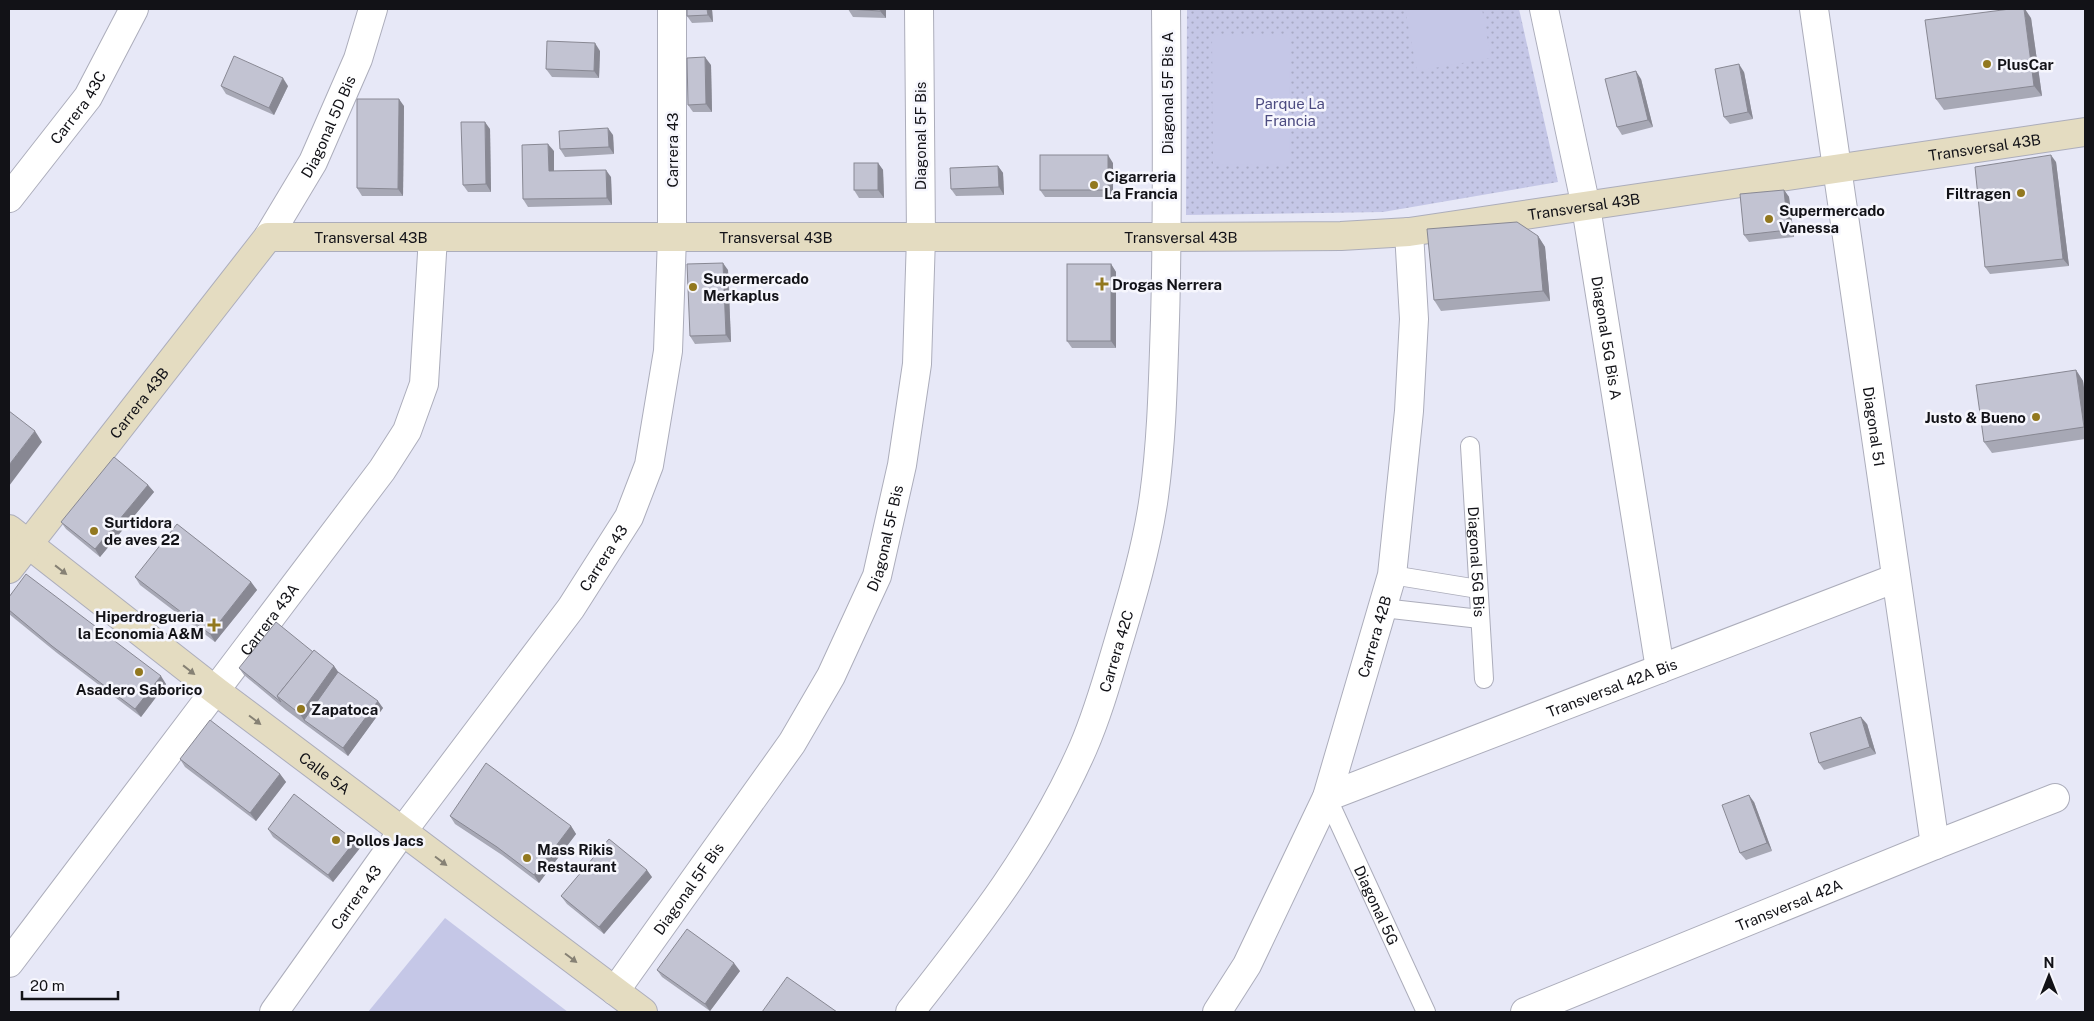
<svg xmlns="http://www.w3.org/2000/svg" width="2094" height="1021" font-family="'Public Sans',sans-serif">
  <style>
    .park { fill: url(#park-dots) }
    .pitch { fill: #c5c7e7 }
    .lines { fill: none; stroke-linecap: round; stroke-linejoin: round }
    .lane-casing { stroke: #acadbb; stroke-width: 20 }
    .street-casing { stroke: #acadbb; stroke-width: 30 }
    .secondary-casing { stroke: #acadbb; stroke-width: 30 }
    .lane { stroke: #fff; stroke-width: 18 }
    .street { stroke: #fff; stroke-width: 28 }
    .secondary { stroke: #e4dcc1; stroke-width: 28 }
    .wall { fill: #a7a8b5 }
    .shaded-wall { fill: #888893 }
    .building { fill: #c2c3d2; stroke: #888893 }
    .oneway { fill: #868174 }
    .poi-dot { fill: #92781f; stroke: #f6f6fd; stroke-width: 2 }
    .labels { text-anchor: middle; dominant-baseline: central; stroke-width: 5; stroke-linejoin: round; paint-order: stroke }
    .poi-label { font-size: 15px; font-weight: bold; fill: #121217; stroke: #f6f6fd; text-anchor: start }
    .street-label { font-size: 15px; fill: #121217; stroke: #f6f6fd }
    .park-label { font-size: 15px; fill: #4c4b80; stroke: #f6f6fd }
  </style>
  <defs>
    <pattern id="park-dots" width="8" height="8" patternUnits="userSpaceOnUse" patternTransform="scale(1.25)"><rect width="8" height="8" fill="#c5c7e7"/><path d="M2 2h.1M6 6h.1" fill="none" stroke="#a8aac5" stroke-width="1.8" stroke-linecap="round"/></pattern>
  </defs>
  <rect width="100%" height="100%" fill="#e7e8f7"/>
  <path class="park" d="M 1187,9 L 1519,9 L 1558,182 L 1383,212 L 1186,215 Z"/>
  <g class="pitch">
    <path d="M 1405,9 L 1482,9 L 1491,58 L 1417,71 Z"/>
    <path d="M 1289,34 L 1290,164 L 1213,165 L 1212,35 Z"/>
    <path d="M 445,918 L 568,1012 L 368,1012 Z"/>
  </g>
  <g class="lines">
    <g class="lane-casing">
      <g id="lane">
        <path id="s1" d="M 1470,446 L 1484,679"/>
        <path d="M 1392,575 L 1478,589"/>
        <path d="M 1383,608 L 1480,619"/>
        <path id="s2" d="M 1327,797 L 1426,1012"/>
      </g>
    </g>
    <g class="street-casing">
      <g id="street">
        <path id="s3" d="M 1544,9 L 1586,207 L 1660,669"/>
        <path id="s4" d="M 1814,9 L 1935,845"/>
        <path id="s5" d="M 9,198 L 88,97 L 134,9"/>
        <path id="s6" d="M 268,237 L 313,162 L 358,59 L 373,9"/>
        <path id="s7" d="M 1327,797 L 1896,578"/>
        <path id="s8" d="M 9,963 L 382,470 L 407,431 L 424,384 L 433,237"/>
        <path id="s9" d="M 615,991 L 792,743 L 831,676 L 877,576 L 902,465 L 917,364 L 921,237 L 919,9"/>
        <path id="s10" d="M 274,1012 L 402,832 L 571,608 L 629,517 L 649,465 L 668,351 L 672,237 L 672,9"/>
        <path id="s11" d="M 910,1012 C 977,927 1039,848 1083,748 C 1097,716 1107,681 1117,647 C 1132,597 1147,547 1154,496 C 1162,438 1163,379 1165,320 C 1168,216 1167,112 1166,9"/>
        <path id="s12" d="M 1217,1012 L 1247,965 L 1327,797 L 1392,575 L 1409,411 L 1414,319 L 1409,232"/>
        <path id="s13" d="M 1525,1012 L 1935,845 L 2055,798"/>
      </g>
    </g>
    <g class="secondary-casing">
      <g id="secondary">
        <path id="s14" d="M 9,529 L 216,691 L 643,1012"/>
        <path id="s15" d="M 9,569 L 268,237 L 1167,237 L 1341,236 L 1409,232 L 2085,132"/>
      </g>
    </g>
    <use href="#lane" class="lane"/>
    <use href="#street" class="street"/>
    <use href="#secondary" class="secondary"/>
  </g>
  <g class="wall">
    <path d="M 687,9 L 712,9 L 713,22 L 692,23 L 687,16 Z"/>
    <path d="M 848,9 L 886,9 L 886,18 L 853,17 Z"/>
    <path d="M 2031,18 L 2042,96 L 1944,110 L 1936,99 Z"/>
    <path d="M 600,51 L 599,78 L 552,77 L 546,69 Z"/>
    <path d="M 711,65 L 712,112 L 693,112 L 688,105 Z"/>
    <path d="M 1744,72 L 1753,119 L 1730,124 L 1724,117 Z"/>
    <path d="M 1641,79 L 1653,127 L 1622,135 L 1617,127 Z"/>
    <path d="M 221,86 L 288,86 L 274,115 L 226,94 Z"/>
    <path d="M 404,106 L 403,196 L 362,196 L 357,188 Z"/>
    <path d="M 490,129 L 491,192 L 468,192 L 463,185 Z"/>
    <path d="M 613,135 L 614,154 L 565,157 L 560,149 Z"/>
    <path d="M 554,151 L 554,171 L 611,177 L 612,205 L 528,207 L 523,199 Z"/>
    <path d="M 2056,162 L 2069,266 L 1990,274 L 1985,267 Z"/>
    <path d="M 878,163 L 883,170 L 884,198 L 859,198 L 854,190 Z"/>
    <path d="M 1113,163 L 1113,197 L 1045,197 L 1040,190 Z"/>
    <path d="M 998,166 L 1003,173 L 1004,195 L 956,196 L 951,189 Z"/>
    <path d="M 1784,190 L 1789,197 L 1794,237 L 1749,242 L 1744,235 Z"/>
    <path d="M 1538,236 L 1545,247 L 1550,301 L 1441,311 L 1434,300 Z"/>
    <path d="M 1111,264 L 1116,272 L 1116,348 L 1072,348 L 1067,341 Z"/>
    <path d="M 728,270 L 731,342 L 695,344 L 690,336 Z"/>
    <path d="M 2076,370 L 2083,381 L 2085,395 L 2085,439 L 1992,453 L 1984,442 Z"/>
    <path d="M 148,485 L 154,492 L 100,557 L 66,529 L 61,522 Z"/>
    <path d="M 135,577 L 251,582 L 257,590 L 215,642 L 140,585 Z"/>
    <path d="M 9,597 L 166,684 L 141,717 L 57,653 L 9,614 Z"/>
    <path d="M 313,652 L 334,666 L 338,672 L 383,708 L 348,756 L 286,710 L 244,675 L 239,668 Z"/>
    <path d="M 1867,724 L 1876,754 L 1824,770 L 1819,763 Z"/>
    <path d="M 180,759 L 280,774 L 286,782 L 256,821 L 185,767 Z"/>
    <path d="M 1754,802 L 1772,851 L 1746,860 L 1740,853 Z"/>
    <path d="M 450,816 L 571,826 L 576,834 L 539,883 L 502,855 L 455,824 Z"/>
    <path d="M 268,829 L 355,841 L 360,848 L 333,882 L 273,837 Z"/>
    <path d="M 652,877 L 604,934 L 567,904 L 561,896 Z"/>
    <path d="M 657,970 L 740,971 L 710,1011 L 662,977 Z"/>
  </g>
  <g class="shaded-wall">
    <path d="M 707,9 L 712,9 L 713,22 L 708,15 Z"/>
    <path d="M 881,9 L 886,9 L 886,18 L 880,11 Z"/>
    <path d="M 2024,9 L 2025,9 L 2031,18 L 2042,96 L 2034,86 Z"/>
    <path d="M 595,43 L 600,51 L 599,78 L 594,71 Z"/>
    <path d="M 705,57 L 711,65 L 712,112 L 706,104 Z"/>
    <path d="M 1739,64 L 1744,72 L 1753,119 L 1748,112 Z"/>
    <path d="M 1636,71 L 1641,79 L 1653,127 L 1648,120 Z"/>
    <path d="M 283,78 L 288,86 L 274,115 L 269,108 Z"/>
    <path d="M 399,99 L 404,106 L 403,196 L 398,189 Z"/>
    <path d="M 485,122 L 490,129 L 491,192 L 486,184 Z"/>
    <path d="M 608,128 L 613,135 L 614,154 L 609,147 Z"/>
    <path d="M 548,144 L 554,151 L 554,179 L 549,171 Z"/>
    <path d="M 1108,155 L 1113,163 L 1113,197 L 1108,190 Z"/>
    <path d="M 2051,155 L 2056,162 L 2069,266 L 2063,259 Z"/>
    <path d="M 878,163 L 883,170 L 884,198 L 878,190 Z"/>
    <path d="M 998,166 L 1003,173 L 1004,195 L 999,187 Z"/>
    <path d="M 606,170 L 611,177 L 612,205 L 607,198 Z"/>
    <path d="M 1784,190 L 1789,197 L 1794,237 L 1788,230 Z"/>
    <path d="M 1538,236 L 1545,247 L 1550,301 L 1543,291 Z"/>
    <path d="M 723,263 L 728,270 L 731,342 L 726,335 Z"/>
    <path d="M 1111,264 L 1116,272 L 1116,348 L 1111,341 Z"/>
    <path d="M 2076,370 L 2083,381 L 2085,395 L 2085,429 L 2084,427 Z"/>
    <path d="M 35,431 L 42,442 L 9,486 L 9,465 Z"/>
    <path d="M 148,485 L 154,492 L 100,557 L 95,549 Z"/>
    <path d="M 251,582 L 257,590 L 215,642 L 210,634 Z"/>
    <path d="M 334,666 L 344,680 L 304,720 L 309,728 L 300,714 Z"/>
    <path d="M 161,676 L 166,684 L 141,717 L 135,709 Z"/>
    <path d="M 378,701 L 383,708 L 348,756 L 343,748 Z"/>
    <path d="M 1861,717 L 1867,724 L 1876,754 L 1870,747 Z"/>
    <path d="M 280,774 L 286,782 L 256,821 L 250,813 Z"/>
    <path d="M 1749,795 L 1754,802 L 1772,851 L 1767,843 Z"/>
    <path d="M 571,826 L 576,834 L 539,883 L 534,875 Z"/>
    <path d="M 355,841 L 360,848 L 333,882 L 328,875 Z"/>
    <path d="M 647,870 L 652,877 L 604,934 L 599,927 Z"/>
    <path d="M 734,963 L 740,971 L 710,1011 L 705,1004 Z"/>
  </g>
  <g class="building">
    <path d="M 687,9 L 707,9 L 708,15 L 687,16 Z"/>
    <path d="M 848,9 L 881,9 L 880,11 Z"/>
    <path d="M 2010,9 L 2024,9 L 2034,86 L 1936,99 L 1925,20 Z"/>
    <path d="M 547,41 L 595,43 L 594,71 L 546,69 Z"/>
    <path d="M 234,56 L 283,78 L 269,108 L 221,86 Z"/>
    <path d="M 705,57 L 706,104 L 688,105 L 687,58 Z"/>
    <path d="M 1739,64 L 1748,112 L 1724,117 L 1715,69 Z"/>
    <path d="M 1636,71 L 1648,120 L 1617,127 L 1605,79 Z"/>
    <path d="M 357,99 L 399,99 L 398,189 L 357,188 Z"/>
    <path d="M 461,122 L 485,122 L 486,184 L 463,185 Z"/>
    <path d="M 608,128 L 609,147 L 560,149 L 559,131 Z"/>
    <path d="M 548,144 L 549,171 L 606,170 L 607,198 L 523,199 L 522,145 Z"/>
    <rect x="1040" y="155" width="68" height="35"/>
    <path d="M 2051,155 L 2063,259 L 1985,267 L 1975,167 Z"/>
    <rect x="854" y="163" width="24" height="27"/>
    <path d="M 998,166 L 999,187 L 951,189 L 950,168 Z"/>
    <path d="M 1784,190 L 1788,230 L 1744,235 L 1740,194 Z"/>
    <path d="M 1517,222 L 1538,236 L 1543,291 L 1434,300 L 1427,229 Z"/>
    <path d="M 723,263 L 726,335 L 690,336 L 687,264 Z"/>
    <rect x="1067" y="264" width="44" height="77"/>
    <path d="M 2076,370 L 2084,427 L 1984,442 L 1976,385 Z"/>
    <path d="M 9,411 L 35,431 L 9,465 Z"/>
    <path d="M 114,457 L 148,485 L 95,549 L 61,522 Z"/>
    <path d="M 177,524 L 251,582 L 210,634 L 135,577 Z"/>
    <path d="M 26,574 L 161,676 L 135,709 L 52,646 L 9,610 L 9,597 Z"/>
    <path d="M 276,622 L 313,652 L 277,696 L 281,702 L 239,668 Z"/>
    <path d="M 314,650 L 334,666 L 300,714 L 277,696 Z"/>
    <path d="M 338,672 L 378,701 L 343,748 L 304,720 Z"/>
    <path d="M 1861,717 L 1870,747 L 1819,763 L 1810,733 Z"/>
    <path d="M 210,720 L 280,774 L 250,813 L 180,759 Z"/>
    <path d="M 486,763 L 571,826 L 534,875 L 497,847 L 450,816 Z"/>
    <path d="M 294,794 L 355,841 L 328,875 L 268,829 Z"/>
    <path d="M 1749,795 L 1767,843 L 1740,853 L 1722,805 Z"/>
    <path d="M 609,839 L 647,870 L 599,927 L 561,896 Z"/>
    <path d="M 687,929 L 734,963 L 705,1004 L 657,970 Z"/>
    <path d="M 787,977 L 837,1012 L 762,1012 Z"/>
  </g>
  <defs><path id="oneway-solid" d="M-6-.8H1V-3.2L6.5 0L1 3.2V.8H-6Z" transform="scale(1.25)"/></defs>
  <g class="oneway">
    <use href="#oneway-solid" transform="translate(61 570) rotate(38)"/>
    <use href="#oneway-solid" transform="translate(189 670) rotate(38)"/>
    <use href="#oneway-solid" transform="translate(255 720) rotate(37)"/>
    <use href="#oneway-solid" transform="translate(441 861) rotate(37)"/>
    <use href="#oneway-solid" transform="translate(571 958) rotate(37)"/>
  </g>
  <g class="poi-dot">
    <circle cx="1987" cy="64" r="5"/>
    <circle cx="1094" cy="185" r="5"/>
    <circle cx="2021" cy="193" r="5"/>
    <circle cx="1769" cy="219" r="5"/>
    <path d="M1099.5 276.5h5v5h5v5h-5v5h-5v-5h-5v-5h5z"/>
    <circle cx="693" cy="287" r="5"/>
    <circle cx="2036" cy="417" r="5"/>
    <circle cx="94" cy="531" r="5"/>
    <path d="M211.5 617.5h5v5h5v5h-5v5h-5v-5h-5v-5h5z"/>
    <circle cx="139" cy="672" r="5"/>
    <circle cx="301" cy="709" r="5"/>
    <circle cx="336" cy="840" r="5"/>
    <circle cx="527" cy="858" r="5"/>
  </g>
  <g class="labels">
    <g class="poi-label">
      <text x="1997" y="64">PlusCar</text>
      <text x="1104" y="176">Cigarreria<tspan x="1104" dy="17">La Francia</tspan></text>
      <text x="2011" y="193" text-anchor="end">Filtragen</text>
      <text x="1779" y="210">Supermercado<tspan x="1779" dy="17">Vanessa</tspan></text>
      <text x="703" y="278">Supermercado<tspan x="703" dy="17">Merkaplus</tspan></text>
      <text x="1112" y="284">Drogas Nerrera</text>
      <text x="2026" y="417" text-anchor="end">Justo &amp; Bueno</text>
      <text x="104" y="522">Surtidora<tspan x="104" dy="17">de aves 22</tspan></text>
      <text x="204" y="616" text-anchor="end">Hiperdrogueria<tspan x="204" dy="17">la Economia A&amp;M</tspan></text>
      <text x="139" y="689" text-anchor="middle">Asadero Saborico</text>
      <text x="311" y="709">Zapatoca</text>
      <text x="346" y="840">Pollos Jacs</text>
      <text x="537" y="849">Mass Rikis<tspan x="537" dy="17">Restaurant</tspan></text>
    </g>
    <g class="street-label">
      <text transform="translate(1167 93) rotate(-90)">Diagonal 5F Bis A</text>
      <text stroke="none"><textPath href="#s5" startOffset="114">Carrera 43C</textPath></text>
      <text stroke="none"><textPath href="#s6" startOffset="126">Diagonal 5D Bis</textPath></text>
      <text transform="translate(920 136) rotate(-90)">Diagonal 5F Bis</text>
      <text stroke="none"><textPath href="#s15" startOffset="2144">Transversal 43B</textPath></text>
      <text transform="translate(672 150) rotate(-90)">Carrera 43</text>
      <text stroke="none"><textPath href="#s15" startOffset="1739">Transversal 43B</textPath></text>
      <text stroke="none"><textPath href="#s15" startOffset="524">Transversal 43B</textPath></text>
      <text stroke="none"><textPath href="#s15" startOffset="929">Transversal 43B</textPath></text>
      <text stroke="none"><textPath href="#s15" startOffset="1334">Transversal 43B</textPath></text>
      <text stroke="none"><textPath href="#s3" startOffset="335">Diagonal 5G Bis A</textPath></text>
      <text stroke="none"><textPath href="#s15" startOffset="211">Carrera 43B</textPath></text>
      <text stroke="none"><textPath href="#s4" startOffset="422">Diagonal 51</textPath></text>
      <text stroke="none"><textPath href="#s9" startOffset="531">Diagonal 5F Bis</textPath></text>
      <text stroke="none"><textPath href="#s10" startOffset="561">Carrera 43</textPath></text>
      <text stroke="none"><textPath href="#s1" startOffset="116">Diagonal 5G Bis</textPath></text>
      <text stroke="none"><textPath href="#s8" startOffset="431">Carrera 43A</textPath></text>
      <text stroke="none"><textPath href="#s12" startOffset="409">Carrera 42B</textPath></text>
      <text stroke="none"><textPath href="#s11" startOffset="419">Carrera 42C</textPath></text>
      <text stroke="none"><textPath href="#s7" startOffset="305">Transversal 42A Bis</textPath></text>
      <text stroke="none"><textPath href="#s14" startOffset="399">Calle 5A</textPath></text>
      <text stroke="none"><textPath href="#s9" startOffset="126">Diagonal 5F Bis</textPath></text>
      <text stroke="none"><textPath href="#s10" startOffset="141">Carrera 43</textPath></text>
      <text stroke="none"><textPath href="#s13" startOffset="285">Transversal 42A</textPath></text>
      <text stroke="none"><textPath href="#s2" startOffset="119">Diagonal 5G</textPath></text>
    </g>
    <g class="park-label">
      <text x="1290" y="103">Parque La<tspan x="1290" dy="17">Francia</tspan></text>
    </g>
  </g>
  <rect width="2094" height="1021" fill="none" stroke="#121217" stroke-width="20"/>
  <g transform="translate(2049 976)" stroke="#f6f6fd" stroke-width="4" paint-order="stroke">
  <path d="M0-4L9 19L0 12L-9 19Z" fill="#121217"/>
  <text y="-8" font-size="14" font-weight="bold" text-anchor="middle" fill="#121217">N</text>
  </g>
  <path d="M22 991v8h96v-8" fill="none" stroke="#121217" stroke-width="2.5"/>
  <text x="30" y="991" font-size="15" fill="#121217" stroke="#f6f6fd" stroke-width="4" paint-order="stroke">20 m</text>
</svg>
